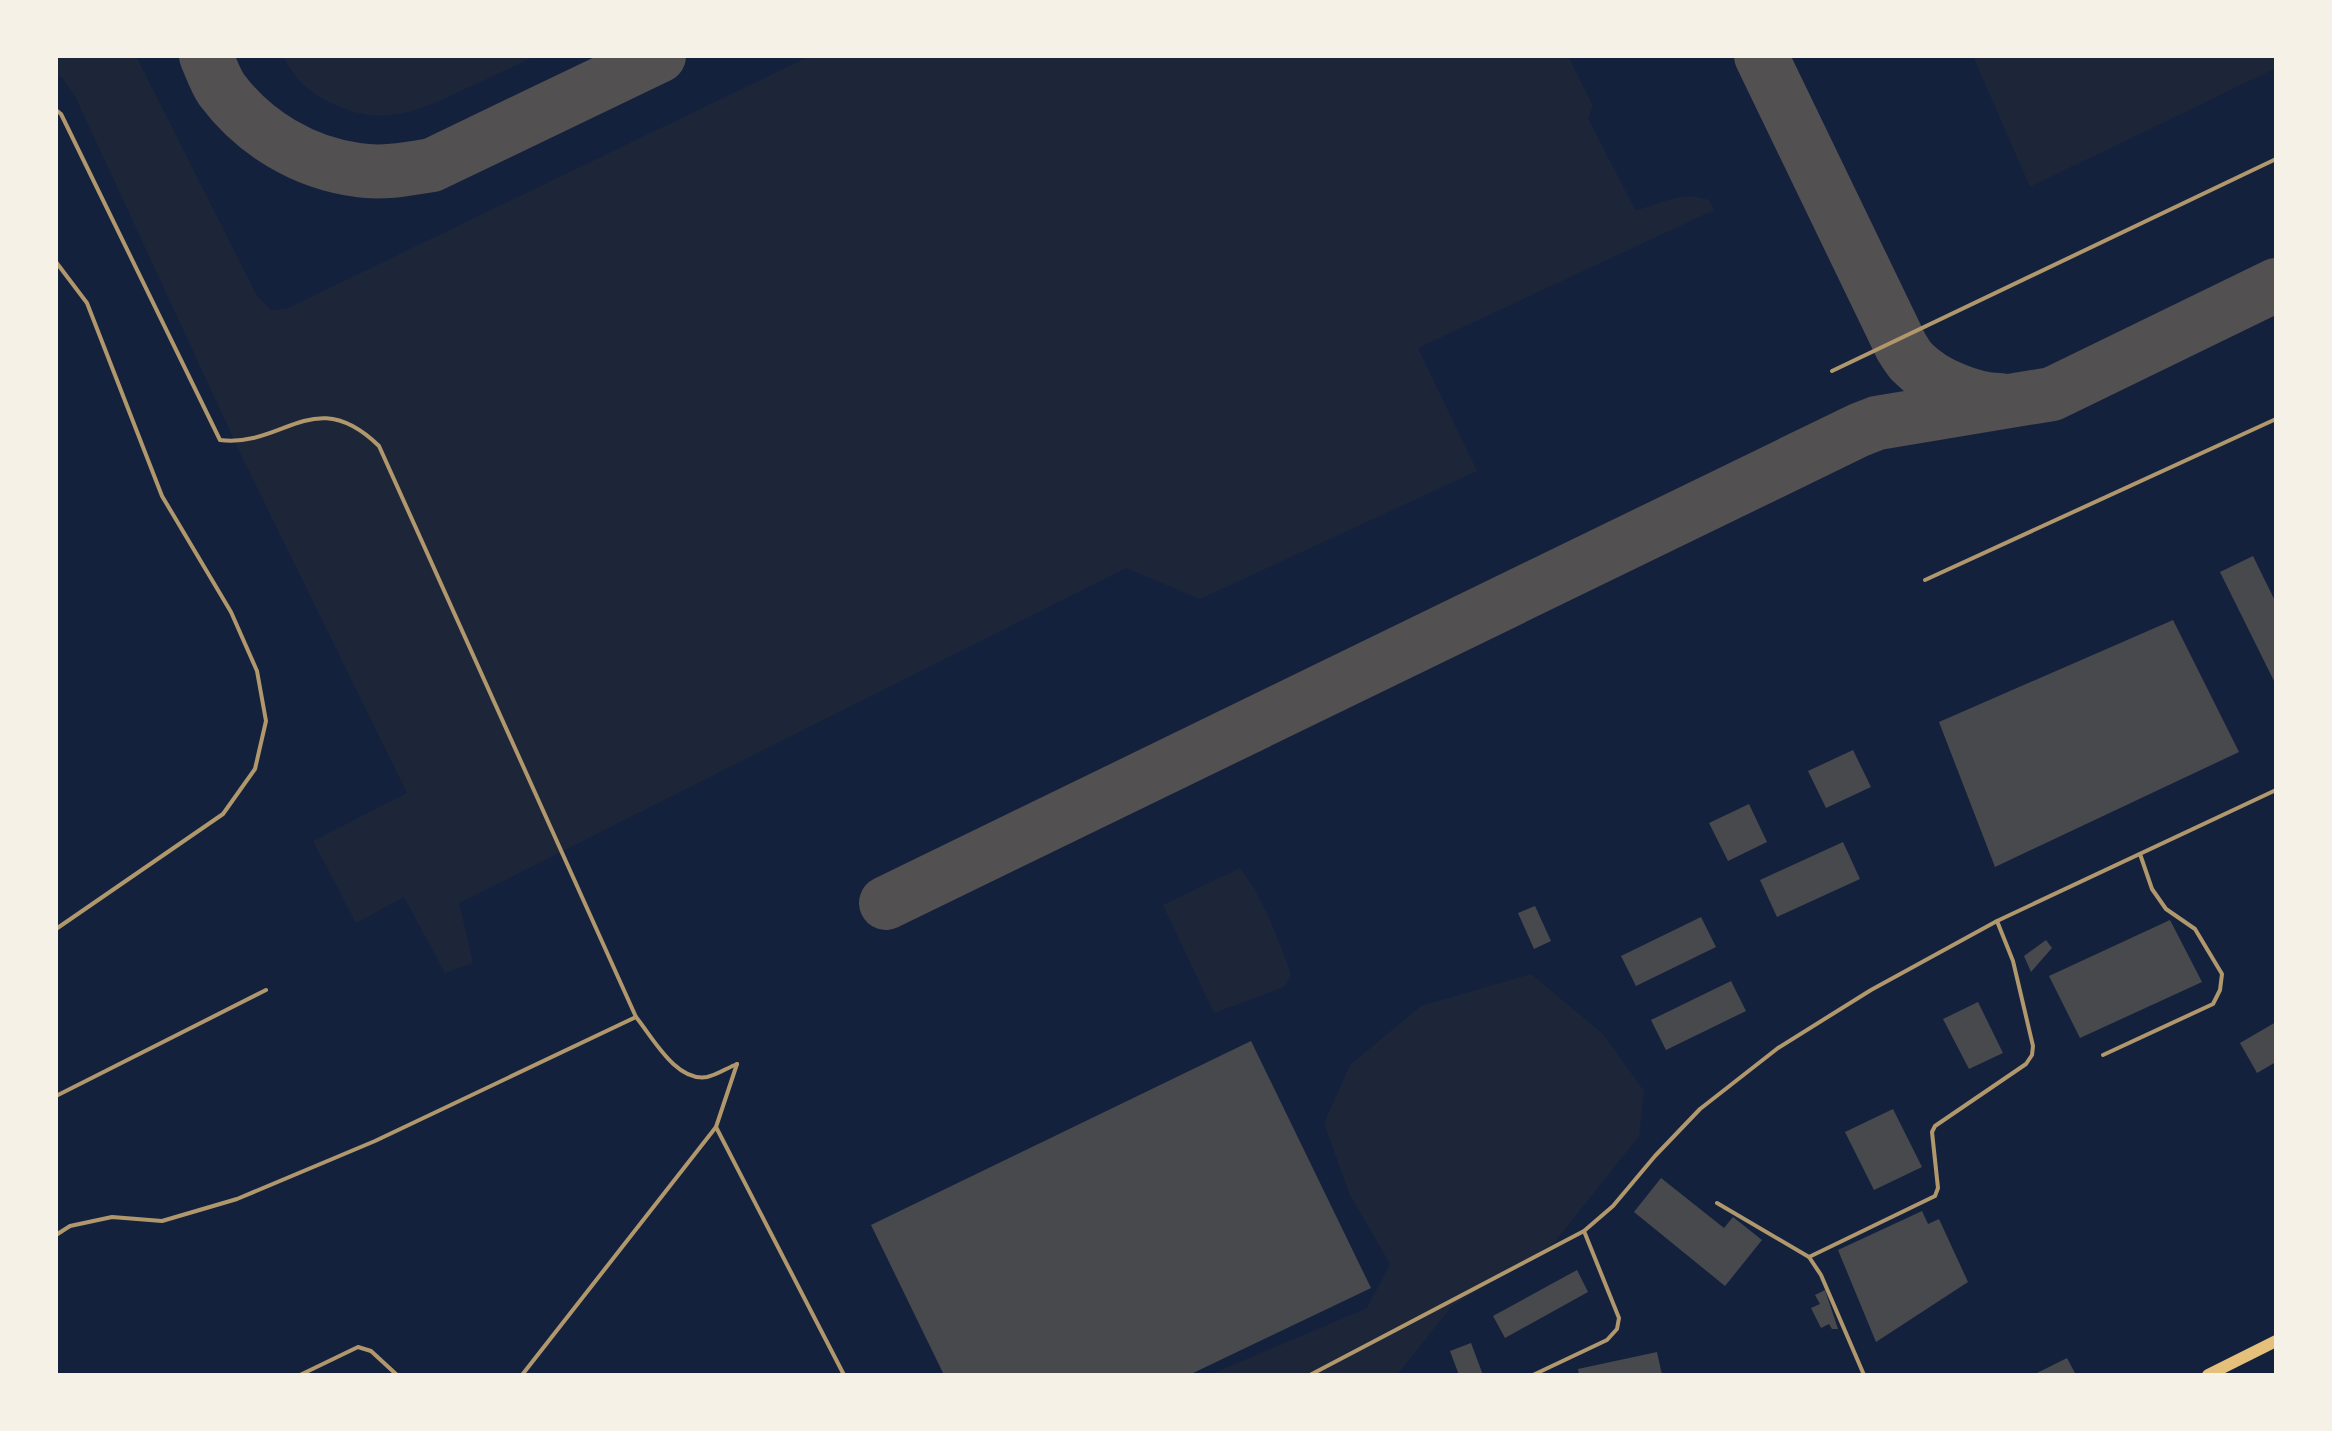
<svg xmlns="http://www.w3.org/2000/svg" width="2332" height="1431" font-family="'Exo 2',sans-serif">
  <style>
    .green { fill: #1d2539 }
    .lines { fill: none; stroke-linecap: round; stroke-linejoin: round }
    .taxiway { stroke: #525050; stroke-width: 54 }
    .building { fill: #48494c }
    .service { stroke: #b1986c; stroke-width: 4 }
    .secondary { stroke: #e5c07b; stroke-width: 12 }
  </style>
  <rect width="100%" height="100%" fill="#14213d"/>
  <g class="green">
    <path d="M 56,56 L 136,56 L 257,296 L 271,310 L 286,309 L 810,56 L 1568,56 L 1593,106 L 1588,118 L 1635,210 C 1665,204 1678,190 1709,200 L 1714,210 L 1418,348 L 1477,471 L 1200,599 L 1126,568 L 459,903 L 473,963 L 445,973 L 404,897 L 356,923 L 313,841 L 407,793 L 243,459 L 75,96 L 61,76 L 56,77 Z"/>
    <path d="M 283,56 L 535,56 C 512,67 490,78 467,88 C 421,111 381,128 331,103 C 308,92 294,78 283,56 Z"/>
    <path d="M 1973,56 L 2276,56 L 2276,68 L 2030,187 Z"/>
    <path d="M 1240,868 C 1264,900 1277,936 1291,974 L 1284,987 L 1214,1013 L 1163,905 Z"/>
    <path d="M 1531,974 L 1603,1034 L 1644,1091 L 1639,1136 L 1554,1243 L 1452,1306 L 1397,1375 L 1209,1375 L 1367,1308 L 1390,1264 L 1349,1193 L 1324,1123 L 1350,1065 L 1421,1006 Z"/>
  </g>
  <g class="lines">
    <g class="taxiway">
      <path d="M 206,56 C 211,67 215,80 222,90 C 254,133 304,163 358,170 C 382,174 408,169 432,165 L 659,56"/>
      <path d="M 1761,56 L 1901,346 C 1904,351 1908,358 1912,362 C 1932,383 1972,400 2000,400"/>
      <path d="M 886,903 L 1859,430 L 1877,423 L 2052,394 L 2276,285"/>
    </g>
  </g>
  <g class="building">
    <path d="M 2253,556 L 2276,603 L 2276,685 L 2220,572 Z"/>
    <path d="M 2173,620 L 2239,752 L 1995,867 L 1939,722 Z"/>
    <path d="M 1853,750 L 1871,787 L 1826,808 L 1808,771 Z"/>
    <path d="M 1749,804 L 1767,842 L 1728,861 L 1709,823 Z"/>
    <path d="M 1843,842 L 1860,879 L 1777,917 L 1760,880 Z"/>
    <path d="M 1535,906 L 1551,941 L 1534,949 L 1518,913 Z"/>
    <path d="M 1701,917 L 1716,947 L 1636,986 L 1621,956 Z"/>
    <path d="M 2170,920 L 2202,982 L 2080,1038 L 2049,976 Z"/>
    <path d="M 2046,940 L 2052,948 L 2031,972 L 2024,956 Z"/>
    <path d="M 1731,981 L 1746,1011 L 1666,1050 L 1651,1020 Z"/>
    <path d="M 1978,1002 L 2003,1053 L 1969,1069 L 1943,1019 Z"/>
    <path d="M 2276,1022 L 2276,1062 L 2257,1073 L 2240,1043 Z"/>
    <path d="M 1251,1041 L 1371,1288 L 1189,1375 L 944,1375 L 871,1225 Z"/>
    <path d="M 1893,1109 L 1922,1167 L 1874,1190 L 1845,1132 Z"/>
    <path d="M 1661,1178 L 1724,1228 L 1733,1217 L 1762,1240 L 1725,1286 L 1634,1212 Z"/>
    <path d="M 1922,1211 L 1928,1224 L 1939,1219 L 1968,1282 L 1876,1342 L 1838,1250 Z"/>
    <path d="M 1577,1270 L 1588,1292 L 1505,1338 L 1493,1316 Z"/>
    <path d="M 1825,1290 L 1838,1329 L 1832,1329 L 1829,1324 L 1821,1328 L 1811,1308 L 1820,1304 L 1815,1295 Z"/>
    <path d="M 1471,1343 L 1483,1375 L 1459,1375 L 1450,1351 Z"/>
    <path d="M 1657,1352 L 1662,1375 L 1579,1375 L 1578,1369 Z"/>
    <path d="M 2067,1358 L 2076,1375 L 2033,1375 Z"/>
  </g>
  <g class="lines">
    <g class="service">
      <path d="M 56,110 L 61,114 L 220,440 C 284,448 314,383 379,446 L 636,1017 C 653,1038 676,1082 707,1077 C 717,1075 727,1068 737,1064"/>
      <path d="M 56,262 L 87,303 L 162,496 L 231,612 L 257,671 L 266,721 L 255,769 L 223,814 L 56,929"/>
      <path d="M 1832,371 L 2276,159"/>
      <path d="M 1925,580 L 2276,419"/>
      <path d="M 2103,1055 L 2213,1004 L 2220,990 L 2222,974 L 2195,929 L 2166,909 L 2152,889 L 2140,854"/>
      <path d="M 56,1096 L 266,990"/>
      <path d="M 716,1127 L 844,1375"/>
      <path d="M 1717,1203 L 1809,1257 L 1821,1275 L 1864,1375"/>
      <path d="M 56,1235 L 70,1226 L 112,1217 L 162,1221 L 237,1199 L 375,1141 L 636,1017"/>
      <path d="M 1809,1257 L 1935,1196 L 1938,1188 L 1932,1132 L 1935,1126 L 2026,1064 L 2032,1055 L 2033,1046 L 2013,961 L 1997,921"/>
      <path d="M 300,1375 L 358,1347 L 371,1351 L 397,1375"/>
      <path d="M 522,1375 L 716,1127 L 737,1064"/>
      <path d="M 1310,1375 L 1584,1231 L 1613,1206 L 1655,1156 L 1700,1109 L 1778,1048 L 1871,990 L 1997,921 L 2276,790"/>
      <path d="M 1533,1375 L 1607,1340 L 1617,1329 L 1619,1318 L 1584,1231"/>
    </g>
    <path class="secondary" d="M 2208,1375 L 2276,1341"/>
  </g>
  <rect width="2332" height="1431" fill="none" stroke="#f6f1e7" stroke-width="116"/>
</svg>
